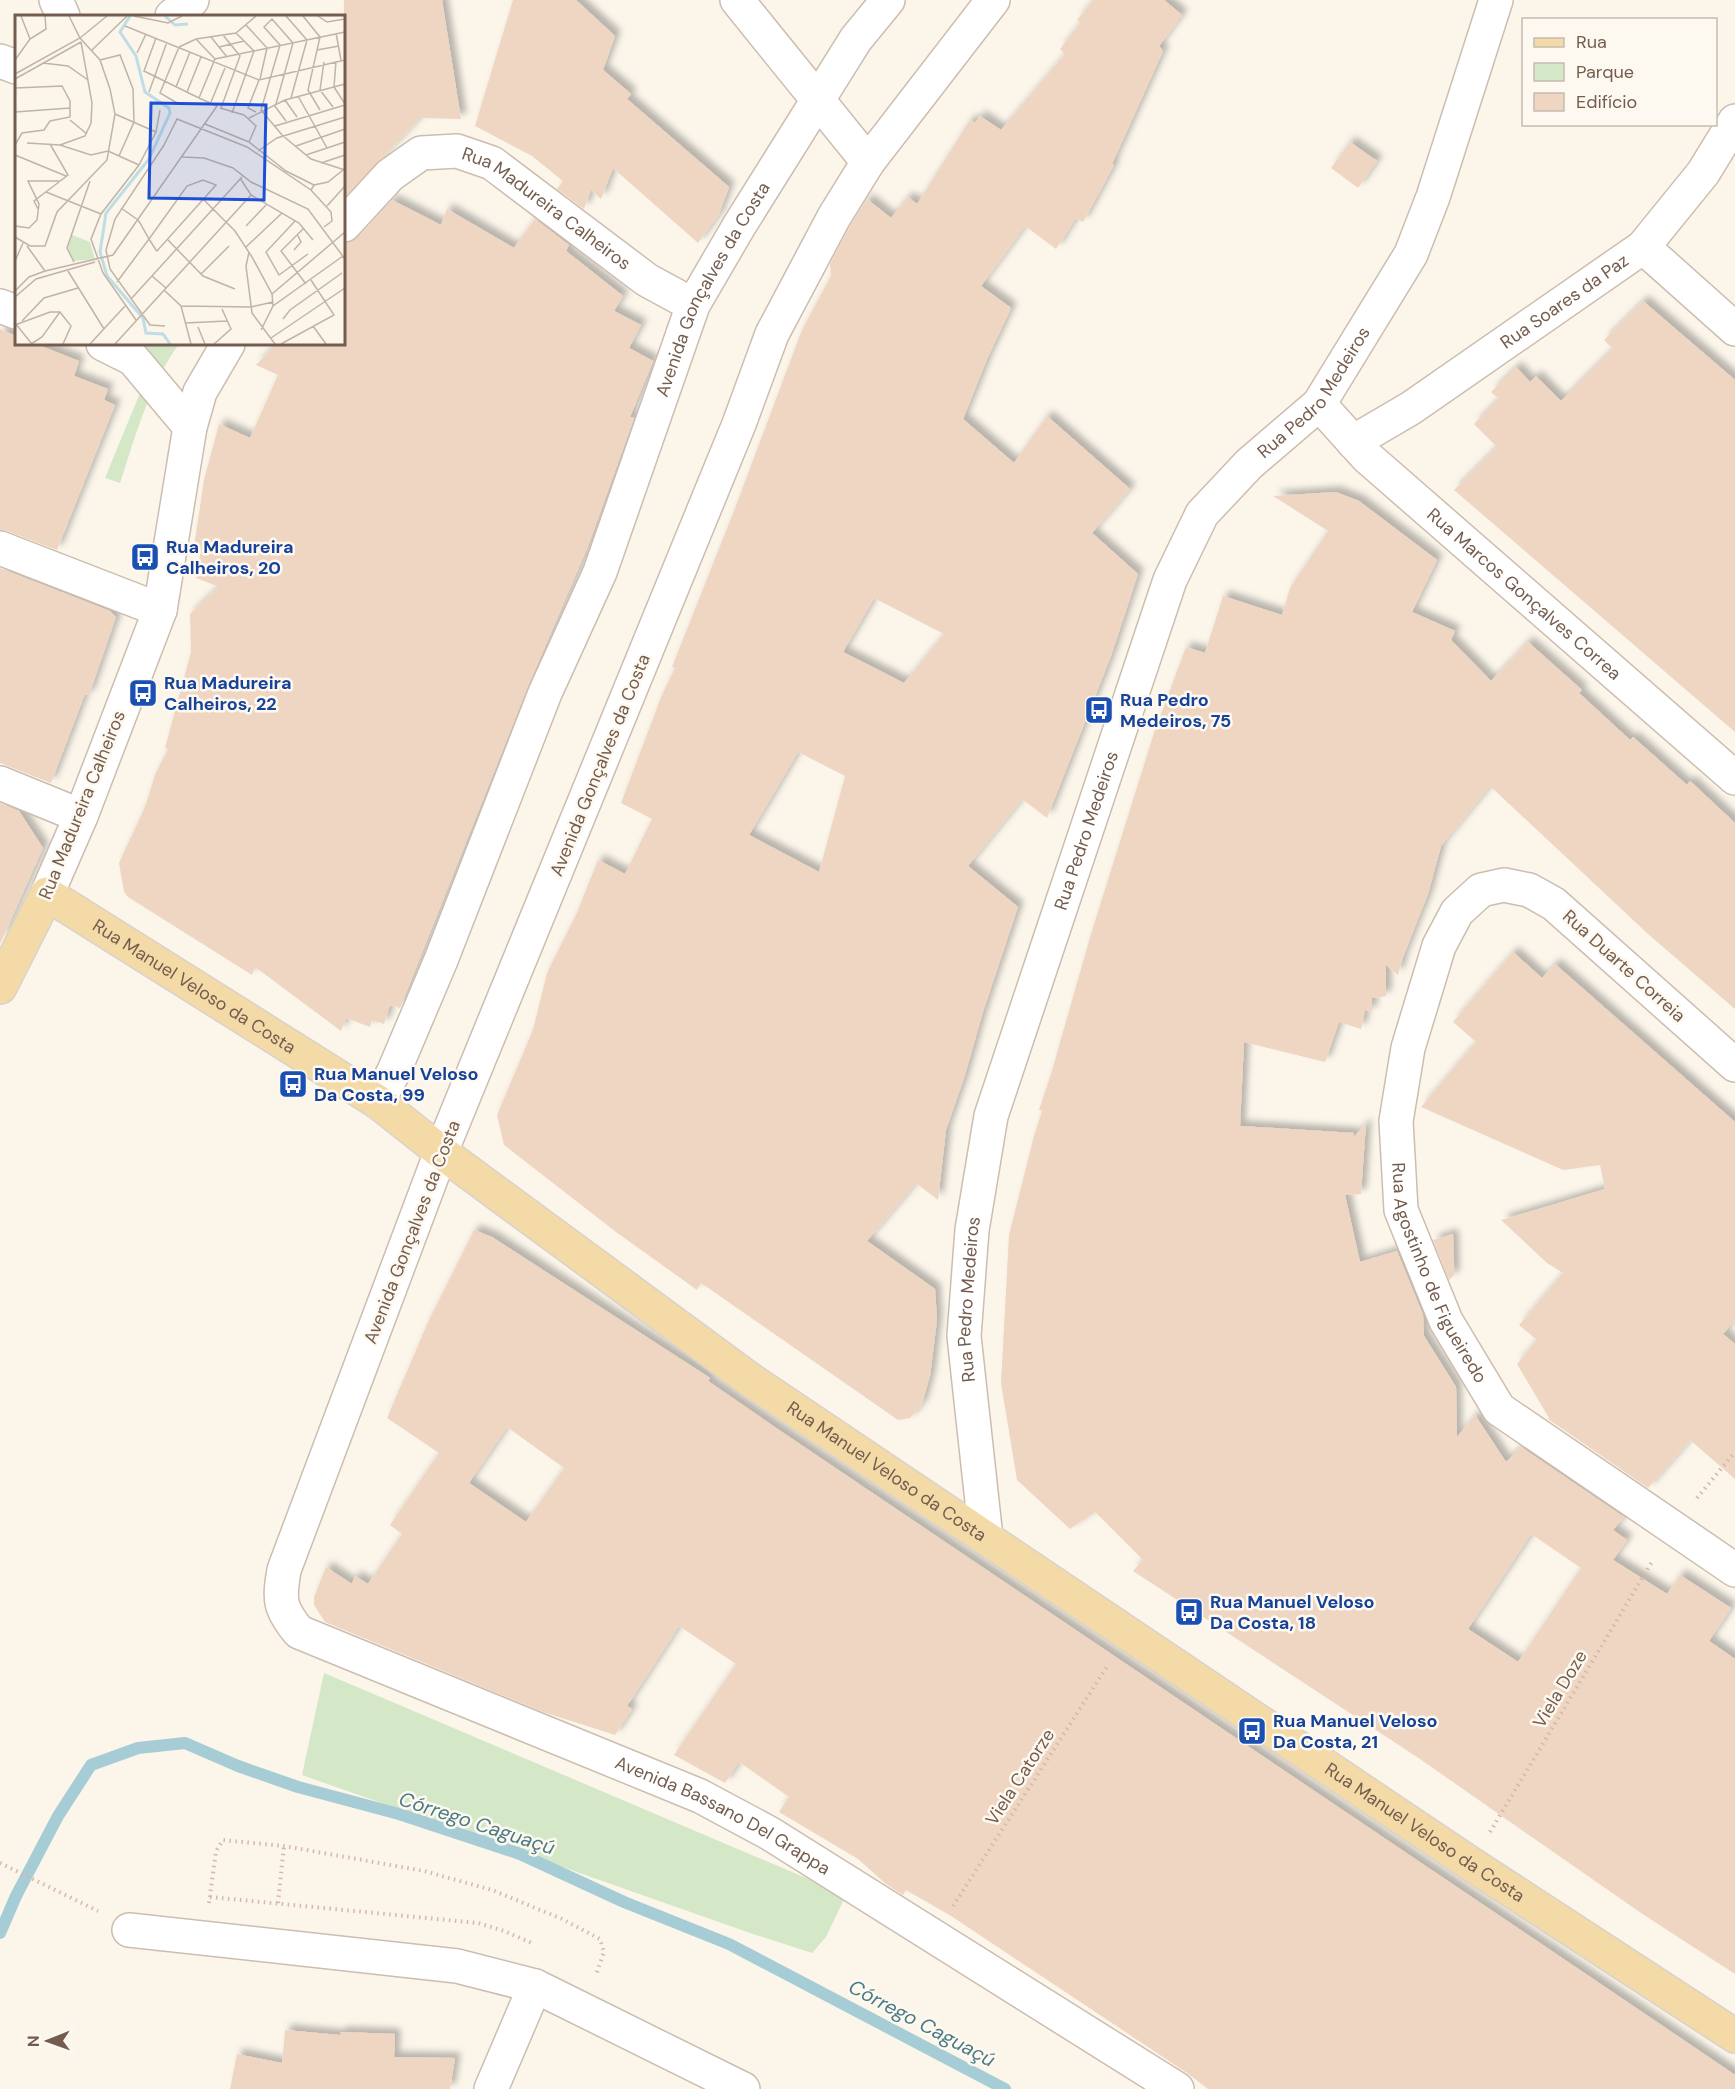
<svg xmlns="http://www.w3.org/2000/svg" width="1735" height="2089" font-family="'DM Sans',sans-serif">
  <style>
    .green { fill: #d4e8c8 }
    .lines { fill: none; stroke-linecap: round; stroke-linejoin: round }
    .stream { stroke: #a6ccd5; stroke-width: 12 }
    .building { fill: #efd6c3; fill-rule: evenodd; filter: url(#shadow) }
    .minor-casing { stroke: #cdbdb0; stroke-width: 36 }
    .major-casing { stroke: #d8d2cd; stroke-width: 36 }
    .path { stroke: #d4b9a6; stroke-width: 4; stroke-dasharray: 1.5 4.5; stroke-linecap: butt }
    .minor { stroke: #fff; stroke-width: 33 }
    .major { stroke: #f4daa7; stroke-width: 33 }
    .labels { text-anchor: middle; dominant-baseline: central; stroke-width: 5; stroke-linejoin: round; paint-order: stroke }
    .street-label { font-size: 18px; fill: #745d4e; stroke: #fef9f0 }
    .transit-label { font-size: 18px; font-weight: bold; fill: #164399; stroke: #fef9f0; text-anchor: start }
    .water-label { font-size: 20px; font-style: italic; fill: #497a85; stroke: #fef9f0 }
    .inset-river { fill: none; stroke: #bfdde4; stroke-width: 3 }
    .inset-road { fill: none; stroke: #c1b3a7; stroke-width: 1.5 }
    .view { fill: #1d4ed8; fill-opacity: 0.15; stroke: #1d4ed8; stroke-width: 3 }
    .inset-edge { fill: none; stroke: #745d4e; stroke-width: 3 }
  </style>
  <defs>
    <filter id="shadow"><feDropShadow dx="5.5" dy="-5.5" stdDeviation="3" flood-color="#0004"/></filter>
  </defs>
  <rect width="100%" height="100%" fill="#fbf5ea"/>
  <g class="green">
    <path d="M 118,344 L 179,344 C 149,385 136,435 120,483 L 105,478 L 149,371 Z"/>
    <path d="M 324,1673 L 846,1895 L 826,1937 L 812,1953 L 750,1933 L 302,1775 Z"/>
  </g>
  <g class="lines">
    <path class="stream" d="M 0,1933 L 16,1896 L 58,1816 L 91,1765 L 138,1748 L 185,1743 L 238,1766 L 298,1787 L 399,1814 L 520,1854 L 624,1902 L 729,1944 L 1005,2089"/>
  </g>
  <g class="building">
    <path d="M 344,0 L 442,0 L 461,119 L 420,118 L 344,198 Z"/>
    <path d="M 513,0 L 576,0 L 615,36 L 603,70 L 631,94 L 627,99 L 729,187 L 719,214 L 698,243 L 613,168 L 601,199 L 591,190 L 584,209 L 557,189 L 563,181 L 532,156 L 475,126 Z"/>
    <path d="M 1093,0 L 1164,0 L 1182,15 L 1159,46 L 1163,51 L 1112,164 L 1114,165 L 1083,222 L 1076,218 L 1056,249 L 1025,226 L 981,286 L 1011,308 L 987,359 L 963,419 L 1014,463 L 1047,416 L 1130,489 L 1092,533 L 1138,574 L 1111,656 L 1047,818 L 1022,799 L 968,866 L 1018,907 L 982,1015 L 965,1075 L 946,1130 L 938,1200 L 916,1183 L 867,1241 L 935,1289 L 937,1320 L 930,1376 L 922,1404 L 910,1418 L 898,1420 L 701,1283 L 697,1290 L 616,1232 L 504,1145 L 497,1115 L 533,1030 L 547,973 L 576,915 L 598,860 L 625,874 L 652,819 L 621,803 L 662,695 L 675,668 L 672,667 L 734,511 L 802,330 L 831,276 L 830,264 L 850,226 L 867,199 L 891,218 L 908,197 L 917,204 L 970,120 L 975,123 L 980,116 L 1001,130 L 1065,54 L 1060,49 L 1080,23 L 1077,20 ZM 874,598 L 944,634 L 904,683 L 843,652 ZM 798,752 L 845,776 L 819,872 L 749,835 Z"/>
    <path d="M 1350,142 L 1377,161 L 1358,188 L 1331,168 Z"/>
    <path d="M 392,200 L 441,225 L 447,209 L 514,248 L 535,219 L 569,245 L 566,251 L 623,296 L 614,311 L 641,325 L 629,348 L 653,361 L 630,417 L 634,418 L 588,546 L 528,686 L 400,1008 L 390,1005 L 384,1024 L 372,1020 L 370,1027 L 346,1018 L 341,1031 L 255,967 L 252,975 L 128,897 L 124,892 L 119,863 L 145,807 L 155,775 L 168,749 L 165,748 L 191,652 L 190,614 L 219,587 L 196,578 L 201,550 L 194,547 L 204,480 L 219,424 L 250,438 L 278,375 L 256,365 L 276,344 L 344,344 L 344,243 L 350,243 L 358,238 Z"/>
    <path d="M 1643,301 L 1735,380 L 1735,732 L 1454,490 L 1497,447 L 1474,424 L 1499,399 L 1491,392 L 1516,367 L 1530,382 L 1536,376 L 1561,401 L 1613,349 L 1604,340 Z"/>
    <path d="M 0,329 L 16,336 L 16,344 L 36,344 L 79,361 L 74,376 L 108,389 L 104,400 L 115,405 L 57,550 L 7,531 L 0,530 Z"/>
    <path d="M 1336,492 L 1359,501 L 1437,560 L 1412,612 L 1455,631 L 1451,640 L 1491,681 L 1528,642 L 1582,690 L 1579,693 L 1630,740 L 1633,737 L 1687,785 L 1690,781 L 1735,823 L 1735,1009 L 1648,934 L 1490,786 L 1441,846 L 1428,894 L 1403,957 L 1398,975 L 1386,965 L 1386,996 L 1372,998 L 1372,1012 L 1365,1010 L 1361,1029 L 1339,1022 L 1325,1062 L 1244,1042 L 1240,1126 L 1354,1133 L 1353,1138 L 1366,1123 L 1361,1194 L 1345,1195 L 1360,1262 L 1397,1251 L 1423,1315 L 1424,1336 L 1456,1387 L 1457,1437 L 1475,1415 L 1506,1462 L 1521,1447 L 1624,1517 L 1613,1530 L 1627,1540 L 1613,1560 L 1667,1594 L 1680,1575 L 1731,1608 L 1709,1641 L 1735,1659 L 1735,1974 L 1641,1913 L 1417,1757 L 1133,1571 L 1143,1560 L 1095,1512 L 1070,1529 L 1017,1480 L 1001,1383 L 1009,1235 L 1034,1136 L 1042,1111 L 1039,1110 L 1051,1074 L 1091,934 L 1154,733 L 1186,647 L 1205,653 L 1223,596 L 1282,615 L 1290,588 L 1328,531 L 1273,496 ZM 1531,1534 L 1581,1568 L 1518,1662 L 1468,1629 Z"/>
    <path d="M 0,568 L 110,611 L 116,617 L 89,695 L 85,694 L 51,783 L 0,763 Z"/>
    <path d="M 0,803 L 19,811 L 43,848 L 0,944 Z"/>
    <path d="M 1513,952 L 1542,978 L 1555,964 L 1735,1122 L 1735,1320 L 1723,1334 L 1735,1344 L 1735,1479 L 1690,1440 L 1648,1488 L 1548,1419 L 1549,1418 L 1517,1364 L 1537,1340 L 1519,1325 L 1563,1273 L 1547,1263 L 1501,1220 L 1605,1189 L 1600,1165 L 1563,1170 L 1421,1107 L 1476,1042 L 1453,1022 Z"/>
    <path d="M 474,1230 L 492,1237 L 710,1378 L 708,1381 L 779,1430 L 1648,2016 L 1735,2075 L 1735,2089 L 1208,2089 L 1187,2073 L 951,1916 L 906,1890 L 903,1895 L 886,1884 L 858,1859 L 779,1812 L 789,1797 L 739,1762 L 725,1783 L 674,1755 L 736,1664 L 679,1626 L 627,1706 L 632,1709 L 615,1735 L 543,1712 L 325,1622 L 314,1605 L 314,1597 L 326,1567 L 352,1584 L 355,1576 L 368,1584 L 402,1534 L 390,1525 L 439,1453 L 387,1418 L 429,1320 ZM 507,1427 L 564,1468 L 526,1522 L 469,1483 Z"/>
    <path d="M 1453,1234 L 1454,1275 L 1449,1280 L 1433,1240 Z"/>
    <path d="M 285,2030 L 340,2035 L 341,2032 L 395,2034 L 394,2057 L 455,2058 L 450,2089 L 230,2089 L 237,2054 L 282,2063 Z"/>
  </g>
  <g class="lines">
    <g class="minor-casing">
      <g id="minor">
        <path d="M 56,0 L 63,16"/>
        <path d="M 737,0 L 868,162"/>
        <path id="s1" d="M 993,0 L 868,162 L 834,217 L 772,334 L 739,424 L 441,1152 L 284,1570 C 279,1600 279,1608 299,1632 L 700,1796 L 769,1833 L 1177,2089"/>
        <path d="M 172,16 L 192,0"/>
        <path d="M 0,61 L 16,67"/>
        <path id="s2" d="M 344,225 L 390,175 L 421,153 L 457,151 L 492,163 L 647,280 L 693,305"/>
        <path d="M 1643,247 L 1735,329"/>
        <path d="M 0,306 L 16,312"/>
        <path d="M 103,344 L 133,359 L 190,427"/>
        <path id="s3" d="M 1319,404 L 1367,457 L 1735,778"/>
        <path id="s4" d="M 1353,442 L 1411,408 L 1643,247 L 1703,173 L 1735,121"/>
        <path d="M 0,548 L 160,610"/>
        <path d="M 0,783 L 81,816"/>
        <path d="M 47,894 L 81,816 L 160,610 L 190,427 L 200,392 L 228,344"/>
        <path id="s5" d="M 1735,1065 L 1554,904 L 1529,890 L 1504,885 L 1481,890 L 1457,912 L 1439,946 L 1408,1048 L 1396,1121 L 1401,1210 L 1446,1321 L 1499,1409 L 1735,1570"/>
        <path id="s6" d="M 378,1102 L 394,1071 L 441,960 L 545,693 L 600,572 L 693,305 L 739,226 L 856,39 L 888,0"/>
        <path id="s7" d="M 986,1538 L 964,1336 L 972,1230 L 991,1116 L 1170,580 L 1202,514 L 1249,464 L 1319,404 L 1411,254 L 1433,197 L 1496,0"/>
        <path d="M 129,1930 L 457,1966 L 535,1986 L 743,2089"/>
        <path d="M 491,2089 L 535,1986"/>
      </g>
    </g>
    <g class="major-casing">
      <g id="major">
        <path id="s8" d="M 0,987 L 47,894 L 378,1102 L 441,1152 L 752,1381 L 1471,1864 L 1735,2036"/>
      </g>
    </g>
    <g class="path">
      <path d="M 1697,1498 L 1735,1452"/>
      <path d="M 1490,1832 L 1653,1560"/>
      <path d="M 0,1863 L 98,1911"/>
      <path d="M 210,1897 L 478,1923 L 504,1931 L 534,1944"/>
      <path d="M 209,1903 L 216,1851 L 223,1840 L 284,1846 L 424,1871 L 492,1890 L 562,1919 L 600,1939 L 604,1952 L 596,1975"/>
      <path d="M 278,1903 L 284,1846"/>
      <path d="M 953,1906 L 1108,1665"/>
    </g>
    <use href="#minor" class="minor"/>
    <use href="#major" class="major"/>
  </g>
  <defs>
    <g id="bus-square" transform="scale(1.5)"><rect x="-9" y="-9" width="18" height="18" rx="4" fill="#1a4fb4" stroke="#fef9f0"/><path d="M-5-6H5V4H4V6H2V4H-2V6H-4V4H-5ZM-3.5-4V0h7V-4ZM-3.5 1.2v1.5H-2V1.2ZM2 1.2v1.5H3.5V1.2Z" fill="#fff"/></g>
  </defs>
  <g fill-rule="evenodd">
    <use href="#bus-square" x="145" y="557"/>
    <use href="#bus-square" x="143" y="693"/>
    <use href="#bus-square" x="1099" y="710"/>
    <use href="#bus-square" x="293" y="1084"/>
    <use href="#bus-square" x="1189" y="1612"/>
    <use href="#bus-square" x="1252" y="1731"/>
  </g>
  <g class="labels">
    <g class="street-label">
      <text stroke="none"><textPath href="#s2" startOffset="249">Rua Madureira Calheiros</textPath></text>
      <text stroke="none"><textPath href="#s6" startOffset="880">Avenida Gonçalves da Costa</textPath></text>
      <text stroke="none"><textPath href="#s4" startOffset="254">Rua Soares da Paz</textPath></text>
      <text stroke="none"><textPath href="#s7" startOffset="1230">Rua Pedro Medeiros</textPath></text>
      <text stroke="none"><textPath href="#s3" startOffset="280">Rua Marcos Gonçalves Correa</textPath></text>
      <text transform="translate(600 765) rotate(-68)">Avenida Gonçalves da Costa</text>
      <text transform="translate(82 805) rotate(-68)">Rua Madureira Calheiros</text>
      <text stroke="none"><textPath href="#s7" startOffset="726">Rua Pedro Medeiros</textPath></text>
      <text transform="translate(1624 966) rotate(42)">Rua Duarte Correia</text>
      <text stroke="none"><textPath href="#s8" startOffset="278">Rua Manuel Veloso da Costa</textPath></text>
      <text transform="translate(412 1232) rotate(-69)">Avenida Gonçalves da Costa</text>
      <text stroke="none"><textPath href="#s5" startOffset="732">Rua Agostinho de Figueiredo</textPath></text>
      <text stroke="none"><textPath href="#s7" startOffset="240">Rua Pedro Medeiros</textPath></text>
      <text stroke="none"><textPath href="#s8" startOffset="1124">Rua Manuel Veloso da Costa</textPath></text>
      <text transform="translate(1560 1689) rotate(-59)">Viela Doze</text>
      <text transform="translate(1020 1777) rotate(-57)">Viela Catorze</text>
      <text stroke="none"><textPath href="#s1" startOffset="2260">Avenida Bassano Del Grappa</textPath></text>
      <text stroke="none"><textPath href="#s8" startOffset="1772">Rua Manuel Veloso da Costa</textPath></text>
    </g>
    <g class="transit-label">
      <text x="166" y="547">Rua Madureira<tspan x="166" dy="21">Calheiros, 20</tspan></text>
      <text x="164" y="683">Rua Madureira<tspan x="164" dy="21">Calheiros, 22</tspan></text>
      <text x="1120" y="700">Rua Pedro<tspan x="1120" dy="21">Medeiros, 75</tspan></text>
      <text x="314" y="1074">Rua Manuel Veloso<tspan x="314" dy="21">Da Costa, 99</tspan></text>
      <text x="1210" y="1602">Rua Manuel Veloso<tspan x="1210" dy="21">Da Costa, 18</tspan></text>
      <text x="1273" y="1721">Rua Manuel Veloso<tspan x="1273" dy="21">Da Costa, 21</tspan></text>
    </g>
    <g class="water-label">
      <text transform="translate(477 1823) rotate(18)">Córrego Caguaçú</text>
      <text transform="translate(922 2023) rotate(28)">Córrego Caguaçú</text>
    </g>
  </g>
  <g transform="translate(15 15)">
    <rect width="330" height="330" fill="#fbf5ea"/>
    <path d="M 57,220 L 75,227 L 80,244 L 59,246 L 53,233 Z" fill="#d4e8c8"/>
    <path class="inset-river" d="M 115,1 L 105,17 L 121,41 L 130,77 L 154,93 L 155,98 L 134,144 L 91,198 L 85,237 L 92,261 L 128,303 L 131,318 L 148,319 L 155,329M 150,1 L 160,10 L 173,9"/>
    <path class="inset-road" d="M 6,1 L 15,24M 119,1 L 153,8 L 167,1M 271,1 L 292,25M 288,1 L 305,22 L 293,75 L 305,95M 303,1 L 312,7 L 330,4M 231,10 L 252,33 L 245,64M 110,11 L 244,65 L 330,45M 221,18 L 241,1M 321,18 L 326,45M 196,22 L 212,42M 141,23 L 129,56 L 184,83M 181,24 L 200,44M 164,32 L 181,24 L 221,18M 204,32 L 229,26M 77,35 L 112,1M 302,35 L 324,31M 122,38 L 131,19M 0,45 L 15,24 L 31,14 L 30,1M 85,45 L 105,40 L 118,74 L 119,107 L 104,141M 321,46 L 319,72 L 330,89M 309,47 L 305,75 L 318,92M 28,48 L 53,51 L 73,65M 0,59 L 65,23 L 92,1M 0,64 L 66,27M 161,72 L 175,37M 0,73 L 47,71 L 55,86 L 55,102 L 35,106 L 29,115 L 7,118 L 0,130M 134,77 L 152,27M 172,77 L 186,42M 283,81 L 312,133M 276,83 L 292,25M 270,85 L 282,102M 196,87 L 210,53M 162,88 L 145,78 L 164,32M 259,90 L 271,106M 205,93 L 229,100 L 241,111 L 234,127M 206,93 L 225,41 L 208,20M 246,95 L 265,30 L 249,12 L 257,4 L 278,28 L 261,89M 246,95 L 267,120 L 296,144 L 330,155M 0,97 L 55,93M 241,97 L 233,93 L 244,65M 217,98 L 239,36 L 221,18M 100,99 L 141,117M 234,103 L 270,85 L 330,69M 55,105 L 72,119M 190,109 L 234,127 L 271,156 L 299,170M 260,111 L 330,90M 12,128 L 45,130 L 76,140 L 93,136M 45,130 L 70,121 L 76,108 L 77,88 L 66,27M 281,131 L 330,114M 93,136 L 124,150M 243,136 L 262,123 L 330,102M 0,140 L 51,161M 291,140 L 330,127M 167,142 L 189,143 L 218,153 L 236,167 L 293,194 L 330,244M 306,148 L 330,140M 225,163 L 236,180 L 284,208 L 298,225M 296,175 L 299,170 L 313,167 L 328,155M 31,177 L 86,199M 189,185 L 220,216 L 237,242 L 257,279 L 258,291M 312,191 L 330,171M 23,194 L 19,186 L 44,167M 280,206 L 251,237 L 264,260 L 293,239M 0,211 L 14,213 L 22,205 L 24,189 L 13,166 L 45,166 L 53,160 L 35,129M 231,211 L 251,190M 288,214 L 266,236 L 291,269M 0,222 L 15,231 L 30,231 L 42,197 L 92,145 L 100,99 L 95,74 L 85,45 L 65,23 L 54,1M 153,225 L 188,261 L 220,274M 12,231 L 30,256M 231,232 L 267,198M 279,235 L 286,227 L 282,219M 234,237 L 231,251 L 237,298 L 260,329M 0,246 L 8,228M 59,247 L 52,233 L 75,166M 53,256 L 89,314M 186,259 L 214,231M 137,261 L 151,273M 102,267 L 134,224 L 172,171 L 188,165 L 201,170 L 142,236 L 141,235 L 134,224 L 125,208 L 123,205 L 106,193M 149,275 L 166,291 L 176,329M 0,276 L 14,262 L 30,256 L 98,240 L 202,91 L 184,83 L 200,44 L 330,17M 257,279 L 330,217M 0,282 L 21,264 L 80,247M 116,284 L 227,162M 166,291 L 236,292 L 258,287M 268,304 L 275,295 L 327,258M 121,305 L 88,258 L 76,224 L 86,199 L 124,150 L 141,117 L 145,95M 7,306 L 29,283 L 63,273M 0,308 L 17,329M 170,308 L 212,306M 0,310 L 35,297 L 45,297 L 56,311 L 48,329M 150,311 L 135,310 L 95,254 L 91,235 L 100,204 L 149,130 L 162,104 L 232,132 L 296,175 L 316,197 L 317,206 L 309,212M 298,311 L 311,329M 183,312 L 190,329M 246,315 L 258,291 L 328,241M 256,323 L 330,273M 16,329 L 27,322 L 45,297M 75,329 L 110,291M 100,329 L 236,180M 199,329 L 216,314 L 207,294M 266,329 L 319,300 L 296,265"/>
    <path class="view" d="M 136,88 L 251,90 L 249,185 L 134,183 Z"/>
    <rect width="330" height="330" class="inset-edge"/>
  </g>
  <rect x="1522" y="18" width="195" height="108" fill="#fef9f0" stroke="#c7bbaf" stroke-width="1.5"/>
  <rect x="1534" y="38" width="30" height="9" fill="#f4daa7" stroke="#c7bbaf" stroke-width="1.5"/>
  <text x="1576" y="48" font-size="18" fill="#745d4e">Rua</text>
  <rect x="1534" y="63" width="30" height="18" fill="#d4e8c8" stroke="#c7bbaf" stroke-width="1.5"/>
  <text x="1576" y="78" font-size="18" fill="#745d4e">Parque</text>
  <rect x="1534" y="93" width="30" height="18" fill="#efd6c3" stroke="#c7bbaf" stroke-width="1.5"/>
  <text x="1576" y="108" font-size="18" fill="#745d4e">Edifício</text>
  <g transform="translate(48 2041) rotate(269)" stroke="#fef9f0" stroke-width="4.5" paint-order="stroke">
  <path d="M0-4.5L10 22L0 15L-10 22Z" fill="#745d4e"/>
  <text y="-9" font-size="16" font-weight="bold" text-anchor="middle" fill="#745d4e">N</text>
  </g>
</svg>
